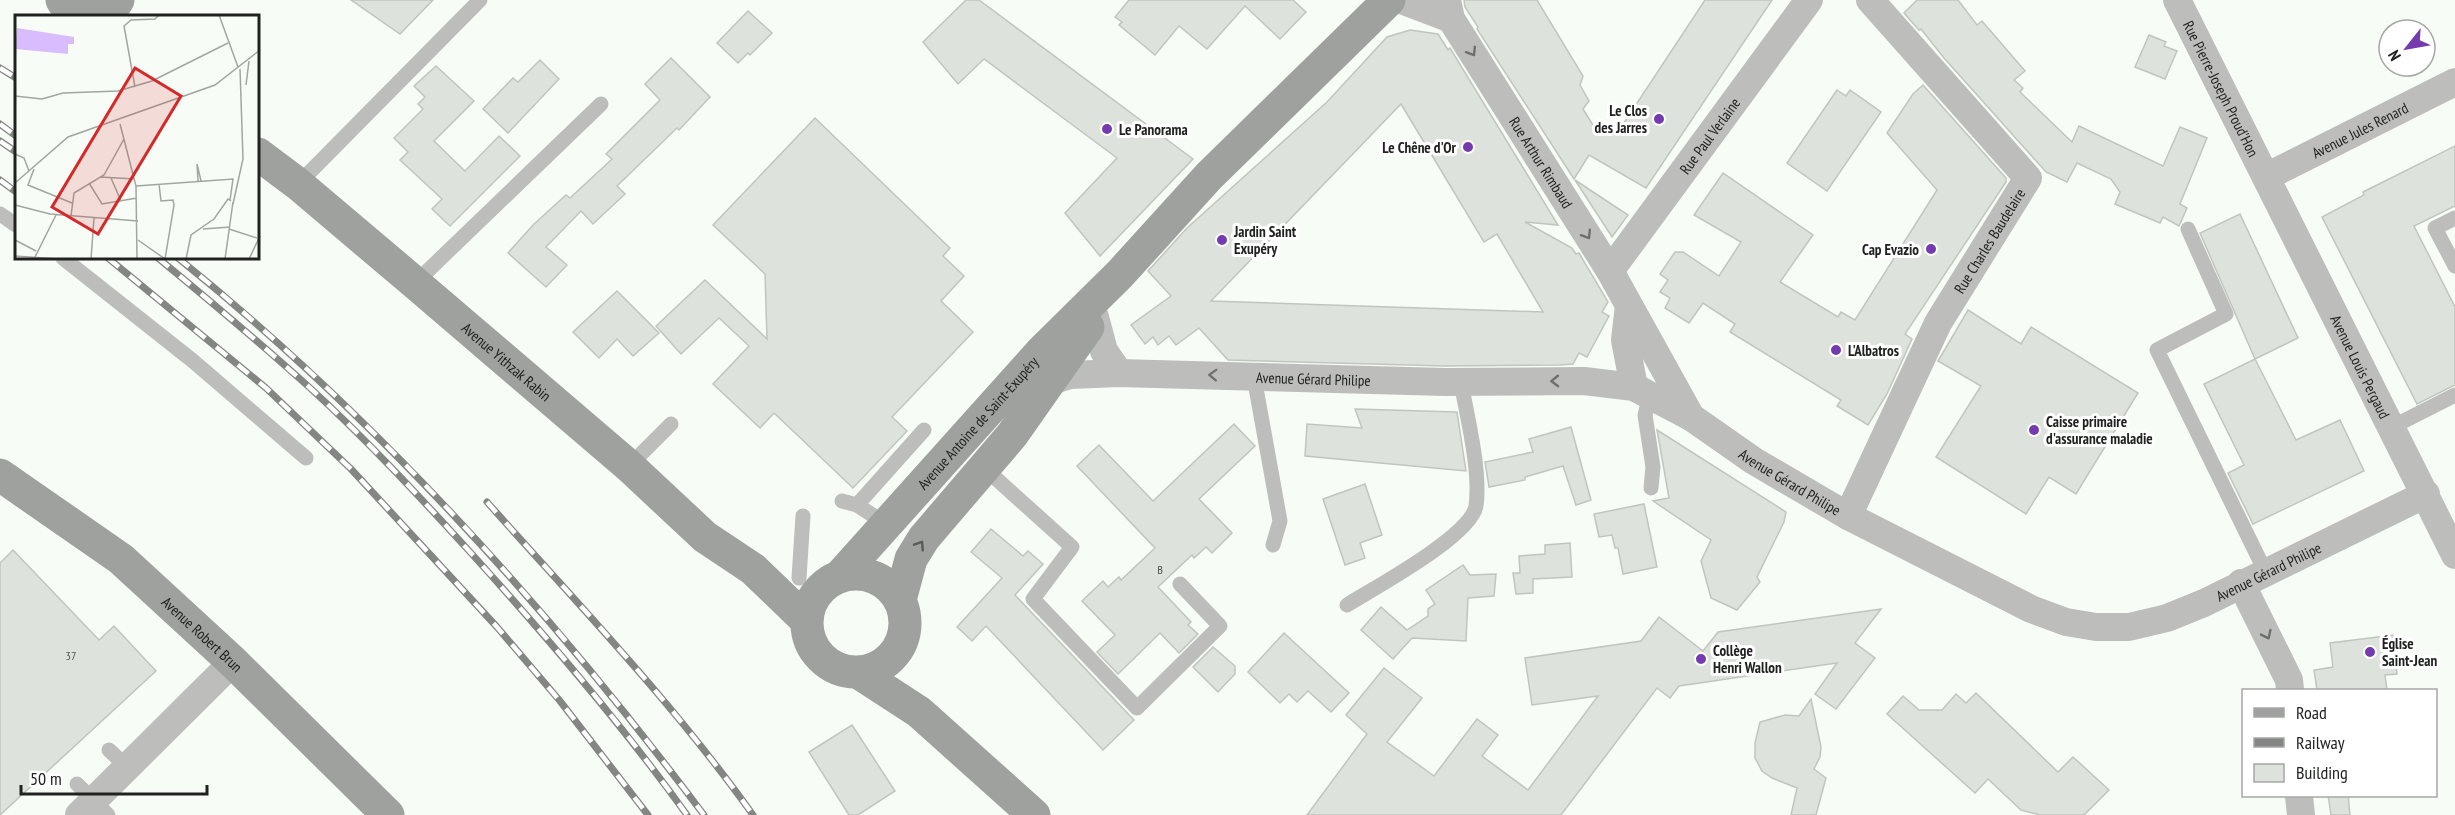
<svg xmlns="http://www.w3.org/2000/svg" width="2455" height="815" font-family="'PT Sans Narrow',sans-serif">
  <style>
    .building { fill: #dee2dc; stroke: #c1c5bf; stroke-width: 1.5; fill-rule: evenodd }
    .lines { fill: none; stroke-linecap: round; stroke-linejoin: round }
    .lane { stroke: #bdbebc; stroke-width: 15 }
    .street { stroke: #bdbebc; stroke-width: 28 }
    .secondary { stroke: #9ea19d; stroke-width: 33 }
    .rail-casing { stroke: #838682; stroke-width: 7 }
    .rail { stroke: #fff; stroke-width: 4.5; stroke-dasharray: 14; stroke-linecap: butt }
    .oneway { stroke: #6e706e }
    .oneway2 { stroke: #595b58 }
    .poi-dot { fill: #763aaf; stroke: #fff; stroke-width: 2 }
    .labels { text-anchor: middle; dominant-baseline: central; stroke-width: 6; stroke-linejoin: round; paint-order: stroke }
    .number-label { font-size: 12px; fill: #50524f }
    .street-label { font-size: 15px; fill: #202220; stroke: #fff }
    .poi-label { font-size: 15px; font-weight: bold; fill: #202220; stroke: #fff; text-anchor: start }
    .inset-road { fill: none; stroke: #a2a5a0; stroke-width: 1.5 }
    .view { fill: #d62828; fill-opacity: 0.15; stroke: #d62828; stroke-width: 3 }
    .inset-edge { fill: none; stroke: #202220; stroke-width: 3 }
  </style>
  <rect width="100%" height="100%" fill="#f8fcf6"/>
  <g class="building">
    <path d="M 351,0 L 433,0 L 400,34 Z"/>
    <path d="M 966,0 L 979,0 L 1193,159 L 1100,256 L 1065,213 L 1117,158 L 984,59 L 958,84 L 923,42 Z"/>
    <path d="M 1129,0 L 1293,0 L 1306,12 L 1280,39 L 1245,6 L 1207,49 L 1179,26 L 1155,55 L 1119,25 L 1122,22 L 1115,17 Z"/>
    <path d="M 1464,0 L 1537,0 L 1583,76 L 1580,85 L 1589,101 L 1583,109 L 1596,130 L 1618,132 L 1705,0 L 1772,0 L 1646,188 L 1589,155 L 1574,179 L 1477,29 L 1478,27 L 1465,7 Z"/>
    <path d="M 1917,0 L 1958,0 L 1977,25 L 1982,21 L 2025,71 L 2014,80 L 2023,88 L 2020,92 L 2072,142 L 2079,126 L 2163,166 L 2180,127 L 2207,138 L 2180,204 L 2187,208 L 2179,226 L 2163,217 L 2160,223 L 2115,204 L 2120,192 L 2111,179 L 2077,163 L 2067,182 L 2046,172 L 1944,58 L 1921,29 L 1919,30 L 1904,13 Z"/>
    <path d="M 748,11 L 772,33 L 750,55 L 748,53 L 738,63 L 717,43 Z"/>
    <path d="M 1410,30 L 1438,34 L 1448,50 L 1450,48 L 1558,225 L 1525,222 L 1572,248 L 1576,254 L 1579,253 L 1608,302 L 1602,312 L 1609,316 L 1587,357 L 1579,353 L 1573,364 L 1560,365 L 1445,366 L 1228,360 L 1199,328 L 1176,345 L 1169,336 L 1158,345 L 1153,337 L 1145,344 L 1131,325 L 1171,296 L 1148,271 L 1187,228 L 1327,102 L 1387,37 ZM 1401,104 L 1484,242 L 1497,234 L 1543,312 L 1211,301 Z"/>
    <path d="M 2149,35 L 2166,42 L 2164,46 L 2177,51 L 2165,79 L 2135,67 Z"/>
    <path d="M 671,58 L 710,97 L 679,130 L 677,128 L 617,186 L 625,194 L 593,224 L 581,211 L 546,247 L 567,265 L 546,287 L 508,253 L 533,225 L 566,195 L 570,198 L 612,159 L 606,154 L 660,100 L 645,84 Z"/>
    <path d="M 540,60 L 559,79 L 508,133 L 483,109 L 513,78 L 518,82 Z"/>
    <path d="M 436,66 L 474,101 L 434,141 L 465,171 L 499,136 L 520,156 L 450,226 L 432,209 L 442,199 L 400,160 L 408,152 L 394,138 L 423,109 L 418,104 L 425,97 L 414,86 Z"/>
    <path d="M 1923,85 L 2006,178 L 2006,182 L 1905,334 L 1912,339 L 1887,394 L 1868,425 L 1837,406 L 1841,400 L 1730,332 L 1735,324 L 1703,303 L 1689,323 L 1665,308 L 1670,298 L 1660,292 L 1668,280 L 1660,274 L 1675,252 L 1683,252 L 1719,276 L 1741,242 L 1694,215 L 1723,173 L 1813,235 L 1780,282 L 1838,317 L 1841,312 L 1855,320 L 1937,190 L 1887,133 L 1913,94 Z"/>
    <path d="M 1837,90 L 1846,96 L 1850,90 L 1881,112 L 1827,191 L 1787,163 Z"/>
    <path d="M 815,118 L 950,248 L 943,256 L 964,276 L 941,301 L 973,332 L 892,417 L 907,431 L 853,488 L 774,413 L 760,428 L 713,384 L 749,346 L 719,318 L 681,354 L 656,326 L 705,280 L 767,339 L 765,274 L 713,225 Z"/>
    <path d="M 2455,146 L 2455,206 L 2414,226 L 2455,307 L 2455,385 L 2417,404 L 2322,217 L 2364,195 L 2363,192 Z"/>
    <path d="M 1575,180 L 1628,215 L 1612,237 Z"/>
    <path d="M 2240,214 L 2298,338 L 2255,359 L 2200,233 Z"/>
    <path d="M 617,291 L 659,333 L 633,356 L 617,339 L 599,358 L 573,332 Z"/>
    <path d="M 1968,310 L 2021,344 L 2031,327 L 2138,393 L 2076,494 L 2049,477 L 2026,514 L 1936,457 L 1981,386 L 1938,361 Z"/>
    <path d="M 2255,359 L 2296,440 L 2340,420 L 2364,471 L 2253,524 L 2228,473 L 2244,465 L 2204,384 Z"/>
    <path d="M 1355,409 L 1457,412 L 1466,471 L 1305,456 L 1307,424 L 1362,428 Z"/>
    <path d="M 1234,424 L 1255,446 L 1199,499 L 1232,533 L 1212,553 L 1206,547 L 1194,558 L 1192,555 L 1158,587 L 1191,622 L 1188,625 L 1198,634 L 1179,653 L 1160,633 L 1118,674 L 1097,652 L 1115,635 L 1082,601 L 1103,581 L 1108,587 L 1119,577 L 1121,580 L 1155,548 L 1077,466 L 1099,445 L 1153,501 Z"/>
    <path d="M 1571,427 L 1591,500 L 1576,505 L 1563,466 L 1525,477 L 1525,480 L 1489,487 L 1485,462 L 1533,452 L 1529,439 Z"/>
    <path d="M 1657,430 L 1786,512 L 1784,522 L 1757,577 L 1760,582 L 1737,610 L 1711,598 L 1701,561 L 1711,540 L 1653,501 L 1669,498 Z"/>
    <path d="M 1365,484 L 1382,535 L 1360,543 L 1365,558 L 1345,565 L 1323,499 Z"/>
    <path d="M 1644,504 L 1657,567 L 1623,574 L 1618,548 L 1615,548 L 1612,535 L 1599,537 L 1594,514 Z"/>
    <path d="M 991,529 L 1023,556 L 1028,551 L 1043,564 L 1015,595 L 1134,720 L 1103,750 L 986,626 L 972,641 L 957,627 L 1002,578 L 971,552 Z"/>
    <path d="M 1570,543 L 1572,577 L 1533,579 L 1533,593 L 1516,594 L 1513,573 L 1520,573 L 1519,556 L 1545,554 L 1545,545 Z"/>
    <path d="M 13,550 L 99,640 L 114,626 L 156,671 L 0,815 L 0,563 Z"/>
    <path d="M 1463,565 L 1470,575 L 1496,574 L 1494,596 L 1468,598 L 1466,641 L 1412,638 L 1393,659 L 1361,630 L 1381,607 L 1407,630 L 1428,616 L 1428,609 L 1435,604 L 1426,590 Z"/>
    <path d="M 1881,609 L 1855,643 L 1875,658 L 1836,709 L 1815,694 L 1837,663 L 1679,686 L 1670,698 L 1657,688 L 1561,815 L 1307,815 L 1367,734 L 1346,715 L 1384,668 L 1422,698 L 1387,742 L 1434,776 L 1477,719 L 1498,735 L 1482,756 L 1528,790 L 1598,696 L 1532,705 L 1525,658 L 1641,641 L 1659,617 L 1703,651 L 1718,632 Z"/>
    <path d="M 1284,633 L 1349,693 L 1331,712 L 1308,691 L 1297,702 L 1289,694 L 1280,703 L 1248,672 Z"/>
    <path d="M 2393,635 L 2397,674 L 2385,675 L 2387,690 L 2317,690 L 2314,670 L 2333,667 L 2330,643 Z"/>
    <path d="M 1213,647 L 1235,666 L 1235,674 L 1218,692 L 1193,667 Z"/>
    <path d="M 1976,693 L 2058,772 L 2073,757 L 2109,790 L 2084,815 L 2040,815 L 2021,810 L 1988,779 L 1975,793 L 1887,714 L 1903,696 L 1919,710 L 1942,710 L 1956,694 L 1966,703 Z"/>
    <path d="M 1811,699 L 1821,747 L 1820,757 L 1814,769 L 1826,778 L 1816,815 L 1791,815 L 1797,788 L 1772,778 L 1762,771 L 1755,758 L 1755,743 L 1760,722 L 1785,715 L 1799,716 Z"/>
    <path d="M 852,725 L 895,791 L 858,815 L 849,815 L 809,752 Z"/>
    <path d="M 2328,795 L 2348,795 L 2350,815 L 2331,815 Z"/>
  </g>
  <g class="lines">
    <g class="lane">
      <path d="M 298,184 L 480,0"/>
      <path d="M 0,214 L 16,225"/>
      <path d="M 2455,218 L 2435,228 L 2455,266"/>
      <path d="M 2188,229 L 2226,314 L 2157,350 L 2265,571"/>
      <path d="M 63,258 L 193,361 L 306,458"/>
      <path d="M 415,283 L 601,104"/>
      <path d="M 1254,377 L 1280,521 L 1273,545"/>
      <path d="M 1650,396 L 1645,415 L 1653,467 L 1651,488"/>
      <path d="M 2392,427 L 2455,395"/>
      <path d="M 981,465 L 1072,547 L 1033,599 L 1137,708 L 1220,626 L 1180,584"/>
      <path d="M 629,466 L 671,424"/>
      <path d="M 842,501 L 857,505"/>
      <path d="M 886,524 L 857,505 L 924,430"/>
      <path d="M 799,578 L 803,516"/>
      <path d="M 1347,605 C 1374,588 1471,536 1476,506 C 1481,471 1467,417 1461,382"/>
      <path d="M 109,750 L 127,767"/>
      <path d="M 77,784 L 108,815"/>
    </g>
    <g class="street">
      <path d="M 1401,0 L 1451,19"/>
      <path id="s1" d="M 1447,0 L 1451,19 L 1610,271 L 1691,417"/>
      <path id="s2" d="M 2177,0 L 2455,555"/>
      <path id="s3" d="M 2266,177 L 2455,82"/>
      <path id="s4" d="M 1610,271 L 1809,0"/>
      <path d="M 1629,306 L 1625,340 L 1634,387"/>
      <path d="M 1095,317 L 1104,351 L 1119,373"/>
      <path id="s5" d="M 1039,385 L 1070,375 L 1119,373 L 1445,382 L 1584,381 L 1634,387 L 1691,417 L 1754,461 L 1848,516 L 2031,609 L 2066,622 L 2096,627 L 2129,627 L 2167,618 L 2204,603 L 2426,494"/>
      <path id="s6" d="M 1848,516 L 1938,323 L 2028,178 L 1870,0"/>
      <path d="M 2241,583 L 2289,680 L 2290,690"/>
      <path d="M 2299,796 L 2301,815"/>
      <path d="M 79,815 L 233,662"/>
    </g>
    <g class="secondary">
      <path d="M 62,0 C 67,10 77,14 87,16"/>
      <path d="M 93,16 L 112,9 L 118,0"/>
      <path id="s7" d="M 258,154 L 298,184 L 415,283 L 629,466 L 705,537 L 753,569 L 806,620"/>
      <path id="s8" d="M 0,475 L 121,559 L 233,662 L 388,815"/>
      <circle cx="856" cy="623" r="49"/>
      <path id="s9" d="M 840,576 L 1041,352 L 1120,274 L 1209,176 L 1389,0"/>
      <path d="M 900,600 L 911,559 L 924,538 L 1012,435 L 1088,327"/>
      <path d="M 859,673 L 919,712 L 1034,815"/>
    </g>
    <g class="rail-casing">
      <g id="rail">
        <path d="M 0,68 L 16,78"/>
        <path d="M 0,124 L 16,136"/>
        <path d="M 0,141 L 16,152"/>
        <path d="M 0,180 L 16,192"/>
        <path d="M 108,258 L 266,388 L 351,469 L 497,627 L 560,701 L 648,815"/>
        <path d="M 158,258 C 209,300 260,343 309,387 C 366,439 419,496 471,553 C 547,637 621,723 687,815"/>
        <path d="M 178,258 C 378,419 550,610 704,815"/>
        <path d="M 487,502 C 578,604 674,704 753,815"/>
      </g>
    </g>
    <use href="#rail" class="rail"/>
  </g>
  <defs><path id="oneway-chevron" d="M-2-3.5L2.5 0L-2 3.5" fill="none" stroke-width="1.6" stroke-linecap="round" stroke-linejoin="round" transform="scale(1.5)"/></defs>
  <g class="oneway">
    <use href="#oneway-chevron" transform="translate(1472 52) rotate(58)"/>
    <use href="#oneway-chevron" transform="translate(1587 235) rotate(58)"/>
    <use href="#oneway-chevron" transform="translate(1213 375) rotate(-178)"/>
    <use href="#oneway-chevron" transform="translate(1555 381) rotate(179)"/>
    <use href="#oneway-chevron" transform="translate(2267 635) rotate(64)"/>
  </g>
  <use class="oneway2" href="#oneway-chevron" transform="translate(920 545) rotate(-57)"/>
  <g class="poi-dot">
    <circle cx="1659" cy="119" r="6"/>
    <circle cx="1107" cy="129" r="6"/>
    <circle cx="1468" cy="147" r="6"/>
    <circle cx="1222" cy="240" r="6"/>
    <circle cx="1931" cy="249" r="6"/>
    <circle cx="1836" cy="350" r="6"/>
    <circle cx="2034" cy="430" r="6"/>
    <circle cx="2370" cy="652" r="6"/>
    <circle cx="1701" cy="659" r="6"/>
  </g>
  <g class="labels">
    <g class="number-label">
      <text x="1160" y="569">B</text>
      <text x="71" y="655">37</text>
    </g>
    <g class="street-label">
      <text stroke="none"><textPath href="#s2" startOffset="99">Rue Pierre-Joseph Proud'Hon</textPath></text>
      <text stroke="none"><textPath href="#s3" startOffset="105">Avenue Jules Renard</textPath></text>
      <text stroke="none"><textPath href="#s4" startOffset="168">Rue Paul Verlaine</textPath></text>
      <text stroke="none"><textPath href="#s1" startOffset="189">Rue Arthur Rimbaud</textPath></text>
      <text stroke="none"><textPath href="#s6" startOffset="310">Rue Charles Baudelaire</textPath></text>
      <text stroke="none"><textPath href="#s7" startOffset="324">Avenue Yithzak Rabin</textPath></text>
      <text stroke="none"><textPath href="#s2" startOffset="410">Avenue Louis Pergaud</textPath></text>
      <text stroke="none"><textPath href="#s5" startOffset="276">Avenue Gérard Philipe</textPath></text>
      <text stroke="none"><textPath href="#s9" startOffset="206">Avenue Antoine de Saint-Exupéry</textPath></text>
      <text stroke="none"><textPath href="#s5" startOffset="780">Avenue Gérard Philipe</textPath></text>
      <text stroke="none"><textPath href="#s5" startOffset="1304">Avenue Gérard Philipe</textPath></text>
      <text stroke="none"><textPath href="#s8" startOffset="258">Avenue Robert Brun</textPath></text>
    </g>
    <g class="poi-label">
      <text x="1647" y="110" text-anchor="end">Le Clos<tspan x="1647" dy="17">des Jarres</tspan></text>
      <text x="1119" y="129">Le Panorama</text>
      <text x="1456" y="147" text-anchor="end">Le Chêne d'Or</text>
      <text x="1234" y="231">Jardin Saint<tspan x="1234" dy="17">Exupéry</tspan></text>
      <text x="1919" y="249" text-anchor="end">Cap Evazio</text>
      <text x="1848" y="350">L'Albatros</text>
      <text x="2046" y="421">Caisse primaire<tspan x="2046" dy="17">d'assurance maladie</tspan></text>
      <text x="2382" y="643">Église<tspan x="2382" dy="17">Saint-Jean</tspan></text>
      <text x="1713" y="650">Collège<tspan x="1713" dy="17">Henri Wallon</tspan></text>
    </g>
  </g>
  <g transform="translate(15 15)">
    <rect width="244" height="244" fill="#f8fcf6"/>
    <path d="M 2,13 L 59,22 L 59,29 L 53,29 L 53,39 L 0,34 Z" fill="#d8bcfe"/>
    <path class="inset-road" d="M 204,0 L 223,52M 231,70 L 234,46M 120,72 L 109,11 L 116,5 L 140,4 L 144,0M 0,81 L 27,84 L 48,78 L 103,76 L 137,66 L 213,28M 105,109 L 121,171 L 122,244M 0,139 L 9,143 L 14,156M 19,154 L 13,170 L 57,188M 85,162 L 120,164M 96,163 L 106,186M 183,166 L 182,149 L 186,166M 0,168 L 53,122 L 200,70 L 245,35M 74,168 L 87,189 L 122,183M 144,169 L 146,186 L 158,185 L 159,190 L 150,244M 121,171 L 218,164 L 215,185M 218,189 L 228,144 L 225,54M 0,190 L 35,199 L 123,206M 56,201 L 59,178 L 89,160 L 109,124M 188,214 L 215,212M 214,214 L 242,223M 0,225 L 21,236M 123,225 L 150,244M 0,241 L 43,244M 19,244 L 41,200M 76,244 L 79,203M 171,244 L 176,220 L 199,204 L 213,184 L 216,186M 210,244 L 218,187M 234,244 L 245,221"/>
    <path class="view" d="M 120,53 L 166,81 L 83,219 L 37,192 Z"/>
    <rect width="244" height="244" class="inset-edge"/>
  </g>
  <rect x="2242" y="689" width="195" height="108" fill="#ffffff" stroke="#a6a7a6" stroke-width="1.5"/>
  <rect x="2254" y="708" width="30" height="9" fill="#9ea19d" stroke="#a6a7a6" stroke-width="1.5"/>
  <text x="2296" y="719" font-size="18" fill="#202220">Road</text>
  <rect x="2254" y="738" width="30" height="9" fill="#838682" stroke="#a6a7a6" stroke-width="1.5"/>
  <text x="2296" y="749" font-size="18" fill="#202220">Railway</text>
  <rect x="2254" y="764" width="30" height="18" fill="#dee2dc" stroke="#a6a7a6" stroke-width="1.5"/>
  <text x="2296" y="779" font-size="18" fill="#202220">Building</text>
  <g transform="translate(2407 48) rotate(239)"><circle r="28" fill="#ffffff" stroke="#a6a7a6" stroke-width="1.5"/>
  <path d="M0-4.5L10 22L0 15L-10 22Z" fill="#763aaf"/>
  <text y="-9" font-size="16" font-weight="bold" text-anchor="middle" fill="#202220">N</text>
  </g>
  <path d="M21 785v9h186v-9" fill="none" stroke="#202220" stroke-width="3"/>
  <text x="30" y="785" font-size="18" fill="#202220" stroke="#ffffff" stroke-width="4.5" paint-order="stroke">50 m</text>
</svg>
